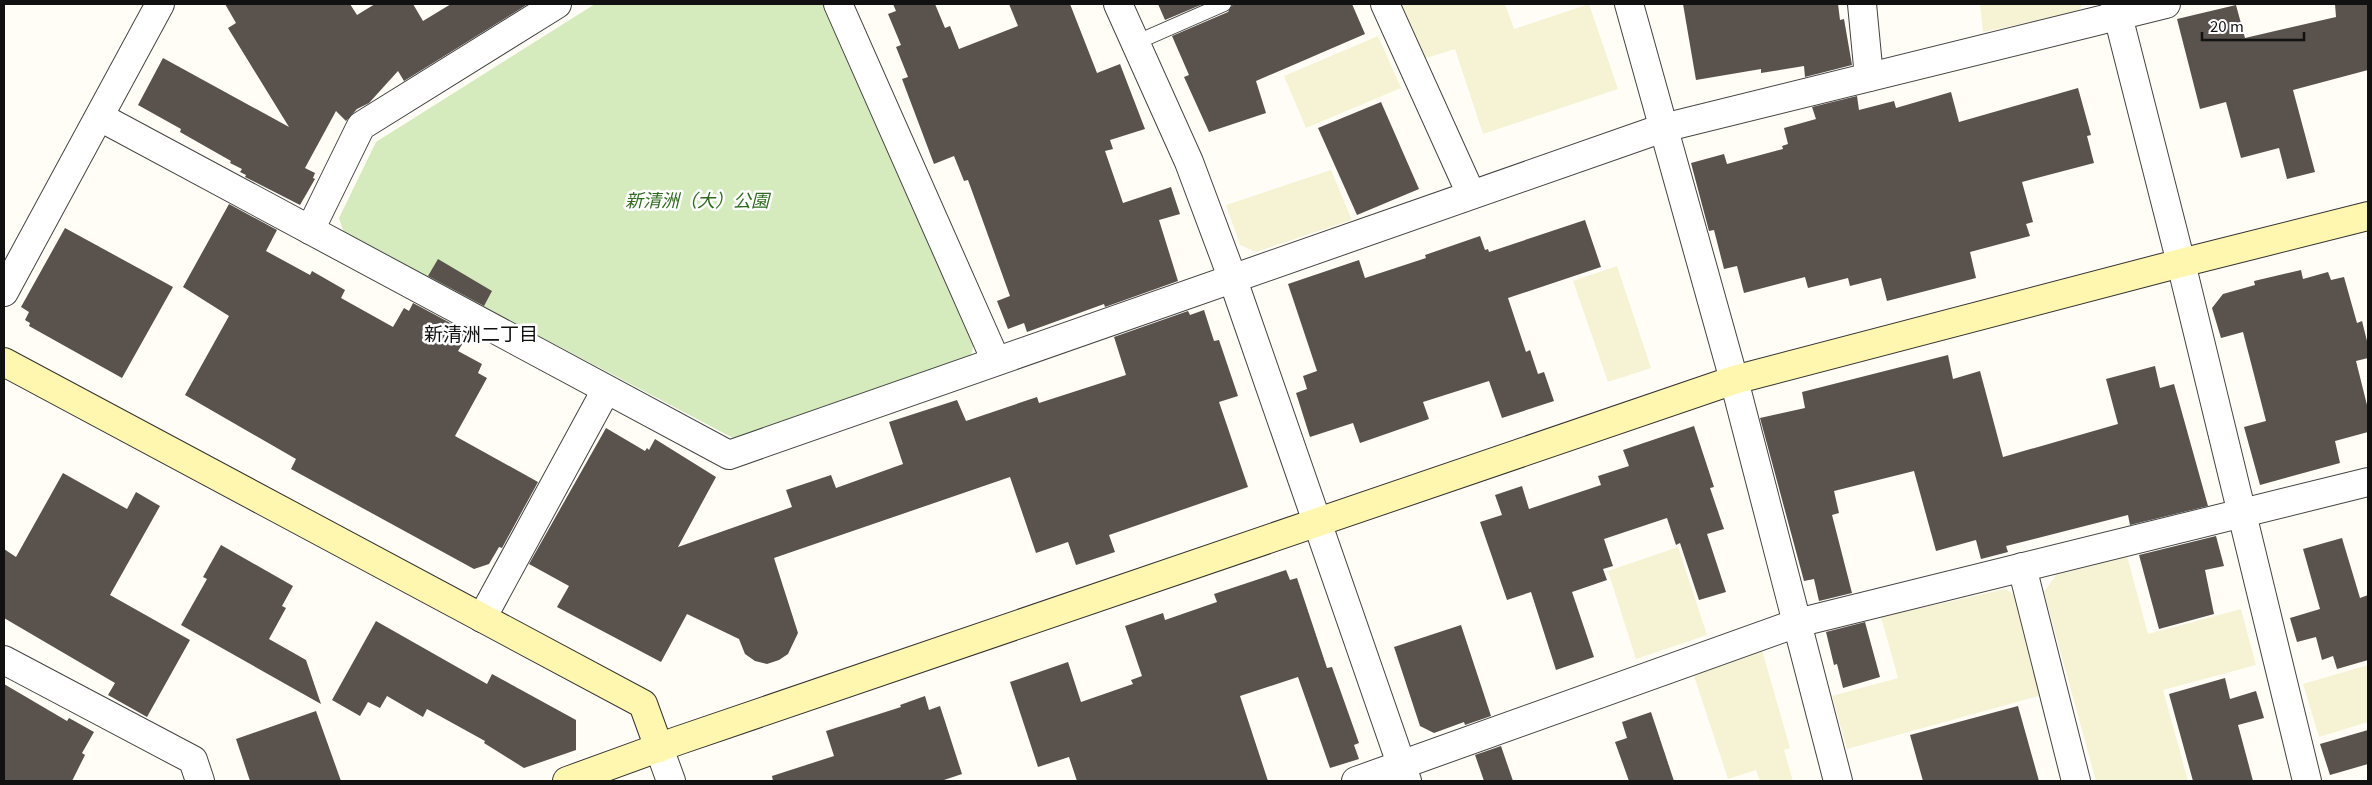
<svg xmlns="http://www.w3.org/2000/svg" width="2372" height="785" font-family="Georgia,'Noto Sans JP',serif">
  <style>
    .farmland { fill: #f6f3d4 }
    .green { fill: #d5ebbd }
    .building { fill: #5a524d }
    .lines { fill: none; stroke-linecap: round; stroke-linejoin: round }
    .lane-casing { stroke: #444; stroke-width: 16 }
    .street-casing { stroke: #444; stroke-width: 30 }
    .secondary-casing { stroke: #333; stroke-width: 30 }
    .lane { stroke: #fff; stroke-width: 14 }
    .street { stroke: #fff; stroke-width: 28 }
    .secondary { stroke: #fff6b0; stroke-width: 28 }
    .labels { text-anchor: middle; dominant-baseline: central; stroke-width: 5; stroke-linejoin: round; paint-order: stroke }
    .park-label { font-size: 18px; font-style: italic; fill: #2f6b1f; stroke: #fff }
    .neighbourhood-label { font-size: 19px; fill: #111; stroke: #fff }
  </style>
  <rect width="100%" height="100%" fill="#fffdf5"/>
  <g class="farmland">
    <path d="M 1398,4 L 1505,4 L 1514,29 L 1589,4 L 1618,89 L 1483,134 L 1455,49 L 1423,59 Z"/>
    <path d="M 1980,4 L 2083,4 L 2078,12 L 1983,32 Z"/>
    <path d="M 1378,36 L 1401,88 L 1306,128 L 1284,76 Z"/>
    <path d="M 1331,170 L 1352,220 L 1256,252 L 1240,245 L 1226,205 Z"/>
    <path d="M 1617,266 L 1651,368 L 1608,382 L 1573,281 Z"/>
    <path d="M 1678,547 L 1707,635 L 1636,659 L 1608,571 Z"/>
    <path d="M 2127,556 L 2148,634 L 2241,609 L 2256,665 L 2163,690 L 2188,781 L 2096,781 L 2044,592 L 2056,575 Z"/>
    <path d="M 2005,589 L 2015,595 L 2042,695 L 1847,749 L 1832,696 L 1898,678 L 1881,617 Z"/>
    <path d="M 1762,650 L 1790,748 L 1784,750 L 1793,781 L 1760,781 L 1756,770 L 1728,779 L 1693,673 Z"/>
    <path d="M 2368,665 L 2368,722 L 2319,737 L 2303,684 Z"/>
  </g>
  <path class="green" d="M 595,4 L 823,4 L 975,340 L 971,355 L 733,438 L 344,233 L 339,218 L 376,142 Z"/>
  <g class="building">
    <path d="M 225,4 L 350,4 L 357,15 L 375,4 L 413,4 L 423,21 L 451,4 L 528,4 L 404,81 L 398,71 L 369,103 L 357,109 L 346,121 L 336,111 L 305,168 L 315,173 L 313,178 L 315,179 L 300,205 L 245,177 L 246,175 L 240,172 L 242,169 L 230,163 L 231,161 L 180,132 L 181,129 L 138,105 L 163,58 L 289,127 L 228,28 L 236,23 Z"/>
    <path d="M 893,4 L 935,4 L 945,28 L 950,26 L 959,49 L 1018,26 L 1009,4 L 1070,4 L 1097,73 L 1120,64 L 1145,129 L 1110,140 L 1113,149 L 1105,151 L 1123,203 L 1171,187 L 1180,214 L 1159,220 L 1178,281 L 1105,307 L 1104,304 L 1027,332 L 1024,323 L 1008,329 L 997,301 L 1010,296 L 968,180 L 964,181 L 954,156 L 934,164 L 902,79 L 908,77 L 896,47 L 901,45 L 888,14 L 896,11 Z"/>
    <path d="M 1158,4 L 1203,4 L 1165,20 Z"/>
    <path d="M 1233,4 L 1352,4 L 1365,34 L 1256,81 L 1266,113 L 1209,132 L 1184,77 L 1189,75 L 1172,36 L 1228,12 Z"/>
    <path d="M 1683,4 L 1838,4 L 1840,20 L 1844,19 L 1852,65 L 1805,77 L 1804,66 L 1761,73 L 1761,69 L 1696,80 Z"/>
    <path d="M 2335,4 L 2368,4 L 2368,70 L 2293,90 L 2315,172 L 2287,179 L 2279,148 L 2241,158 L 2226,102 L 2200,109 L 2177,19 L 2236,5 L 2245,38 L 2336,17 Z"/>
    <path d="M 2078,88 L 2091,135 L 2087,136 L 2094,163 L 2022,182 L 2033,222 L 2026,224 L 2030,236 L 1970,252 L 1976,278 L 1887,301 L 1881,278 L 1850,286 L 1848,278 L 1808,288 L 1805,277 L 1744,293 L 1737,266 L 1724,269 L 1714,230 L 1709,231 L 1691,163 L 1724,154 L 1727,164 L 1783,149 L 1782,146 L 1788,144 L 1784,128 L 1816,119 L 1812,107 L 1857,96 L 1859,110 L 1894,101 L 1896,108 L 1951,92 L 1959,122 Z"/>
    <path d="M 1381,102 L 1419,189 L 1357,215 L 1318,128 Z"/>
    <path d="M 229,204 L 277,230 L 266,251 L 310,275 L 312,271 L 345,290 L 341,298 L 393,327 L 404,308 L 409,311 L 413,303 L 469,333 L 458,351 L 482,364 L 478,373 L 487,378 L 455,436 L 538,482 L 502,548 L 499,547 L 489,564 L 474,569 L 291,469 L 296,459 L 185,395 L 229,316 L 183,287 Z"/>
    <path d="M 1585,220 L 1601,267 L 1508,298 L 1526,352 L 1530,350 L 1538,374 L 1544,372 L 1554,401 L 1502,418 L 1489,381 L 1423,402 L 1429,419 L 1360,443 L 1353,423 L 1310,437 L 1296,393 L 1307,389 L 1303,376 L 1317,371 L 1288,284 L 1359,260 L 1365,278 L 1426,258 L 1425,255 L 1480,236 L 1485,250 L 1488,249 L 1489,252 Z"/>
    <path d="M 65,228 L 173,287 L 122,378 L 29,326 L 30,323 L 25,320 L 29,312 L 21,307 Z"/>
    <path d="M 438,259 L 492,291 L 484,306 L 428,276 Z"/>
    <path d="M 2301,270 L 2303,279 L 2328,272 L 2331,280 L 2344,277 L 2357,323 L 2362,321 L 2368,345 L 2368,358 L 2356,361 L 2368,409 L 2368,432 L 2335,441 L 2340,463 L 2260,485 L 2244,427 L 2266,421 L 2243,332 L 2221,338 L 2212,308 L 2223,294 L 2255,285 L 2254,281 Z"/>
    <path d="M 1204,310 L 1214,341 L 1219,340 L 1238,396 L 1219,402 L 1248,487 L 1109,535 L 1115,552 L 1076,565 L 1068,542 L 1036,553 L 1010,477 L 774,558 L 798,633 L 788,654 L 779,660 L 767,664 L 755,661 L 745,654 L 739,639 L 687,614 L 661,662 L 557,607 L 569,586 L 529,564 L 606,428 L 645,451 L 647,448 L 649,450 L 655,439 L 716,477 L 678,547 L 792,507 L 786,490 L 831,475 L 836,488 L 903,464 L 889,422 L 957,400 L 966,421 L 1037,397 L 1039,403 L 1126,375 L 1114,337 L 1188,311 L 1190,315 Z"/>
    <path d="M 1948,355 L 1953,379 L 1980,371 L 2003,457 L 2118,424 L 2106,379 L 2155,366 L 2160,388 L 2174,384 L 2208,506 L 2130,525 L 2128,515 L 2006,546 L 2008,552 L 1981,559 L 1976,540 L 1936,551 L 1914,471 L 1834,491 L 1839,513 L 1832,515 L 1852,593 L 1819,601 L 1814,579 L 1804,581 L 1760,418 L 1805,408 L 1802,392 Z"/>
    <path d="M 1694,426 L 1714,487 L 1710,488 L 1724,529 L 1707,534 L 1726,592 L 1699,600 L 1680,543 L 1676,545 L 1667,518 L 1604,539 L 1613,566 L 1603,569 L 1607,580 L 1572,592 L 1594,657 L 1556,670 L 1531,592 L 1507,600 L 1480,522 L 1502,515 L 1495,495 L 1522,486 L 1529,509 L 1601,485 L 1598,476 L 1629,466 L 1623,450 Z"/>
    <path d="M 63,473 L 127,509 L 136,492 L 160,506 L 110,595 L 190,640 L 147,717 L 108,695 L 115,683 L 4,618 L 4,549 L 16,557 Z"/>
    <path d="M 2216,536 L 2224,566 L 2205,570 L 2214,614 L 2159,629 L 2139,555 Z"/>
    <path d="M 2342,538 L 2360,598 L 2368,595 L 2368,660 L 2337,669 L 2333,656 L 2322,660 L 2316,637 L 2297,642 L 2290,618 L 2320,609 L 2303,549 Z"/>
    <path d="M 221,545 L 293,586 L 282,606 L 286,608 L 269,639 L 306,660 L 321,704 L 181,625 L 207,579 L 203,577 Z"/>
    <path d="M 1286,570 L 1290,580 L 1297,578 L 1327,668 L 1332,667 L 1359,743 L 1354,745 L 1359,759 L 1330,768 L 1298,677 L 1240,696 L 1268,781 L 1077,781 L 1069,757 L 1038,767 L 1010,682 L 1068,662 L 1081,702 L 1133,684 L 1131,680 L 1142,676 L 1125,626 L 1163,613 L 1165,620 L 1217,602 L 1214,594 Z"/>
    <path d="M 376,621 L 487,684 L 492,674 L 576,720 L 576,750 L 524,768 L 484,743 L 485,741 L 427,709 L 423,717 L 387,696 L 380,708 L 368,702 L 360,716 L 332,700 Z"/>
    <path d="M 1865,622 L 1880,677 L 1843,688 L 1837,664 L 1834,665 L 1826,632 Z"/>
    <path d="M 1461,625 L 1491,716 L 1465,725 L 1464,722 L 1434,733 L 1420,726 L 1394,647 Z"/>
    <path d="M 2225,678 L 2230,699 L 2256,691 L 2264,718 L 2238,725 L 2253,781 L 2193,781 L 2169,694 Z"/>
    <path d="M 4,684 L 67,721 L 69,718 L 94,732 L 82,753 L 85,755 L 72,781 L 4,781 Z"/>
    <path d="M 925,696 L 929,710 L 940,706 L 962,774 L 941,781 L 773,781 L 772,776 L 834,756 L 826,731 L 901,707 L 900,705 Z"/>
    <path d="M 2018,706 L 2039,781 L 1923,781 L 1910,735 Z"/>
    <path d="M 316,711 L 341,781 L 250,781 L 236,739 Z"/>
    <path d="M 1651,712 L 1674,781 L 1629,781 L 1615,742 L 1627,738 L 1622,722 Z"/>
    <path d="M 2368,730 L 2368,764 L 2330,775 L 2320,744 Z"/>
    <path d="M 1501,746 L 1513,781 L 1484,781 L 1475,755 Z"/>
  </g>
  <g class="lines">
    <g class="lane-casing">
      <path id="lane" d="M 1135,43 L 1224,4"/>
    </g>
    <g class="street-casing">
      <g id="street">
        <path d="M 838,4 L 996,361"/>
        <path d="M 1118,4 L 1189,162 L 1232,277 L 1407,781"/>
        <path d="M 1385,4 L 1471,194"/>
        <path d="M 1629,4 L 1734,380 L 1838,781"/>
        <path d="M 1862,4 L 1869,77"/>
        <path d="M 2115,4 L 2181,263 L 2307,781"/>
        <path d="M 100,117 L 729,455 L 1663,128 L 2166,4"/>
        <path d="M 310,230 L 361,126 L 557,4"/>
        <path d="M 4,292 L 160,4"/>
        <path d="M 2022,567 L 2076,781"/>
        <path d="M 482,618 L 606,390"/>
        <path d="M 4,660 L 193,760 L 200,781"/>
        <path d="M 659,748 L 671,781"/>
        <path d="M 1356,781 L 1797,623 L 2368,482"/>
      </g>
    </g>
    <g class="secondary-casing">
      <g id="secondary">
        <path d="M 4,362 L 643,704 L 659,748"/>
        <path d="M 567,781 L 677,741 L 1734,380 L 2181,263 L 2368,216"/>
      </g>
    </g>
    <use href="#lane" class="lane"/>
    <use href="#street" class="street"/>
    <use href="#secondary" class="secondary"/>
  </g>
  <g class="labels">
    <g class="park-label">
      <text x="697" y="199">新清洲（大）公園</text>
    </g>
    <g class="neighbourhood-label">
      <text x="481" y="332">新清洲二丁目</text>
    </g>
  </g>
  <rect width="2372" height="785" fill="none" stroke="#111111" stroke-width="10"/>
  <path d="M2202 32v8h102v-8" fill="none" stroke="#111111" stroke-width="2.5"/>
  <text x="2210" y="32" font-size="15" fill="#111111" stroke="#ffffff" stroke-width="4" paint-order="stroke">20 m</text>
</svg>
